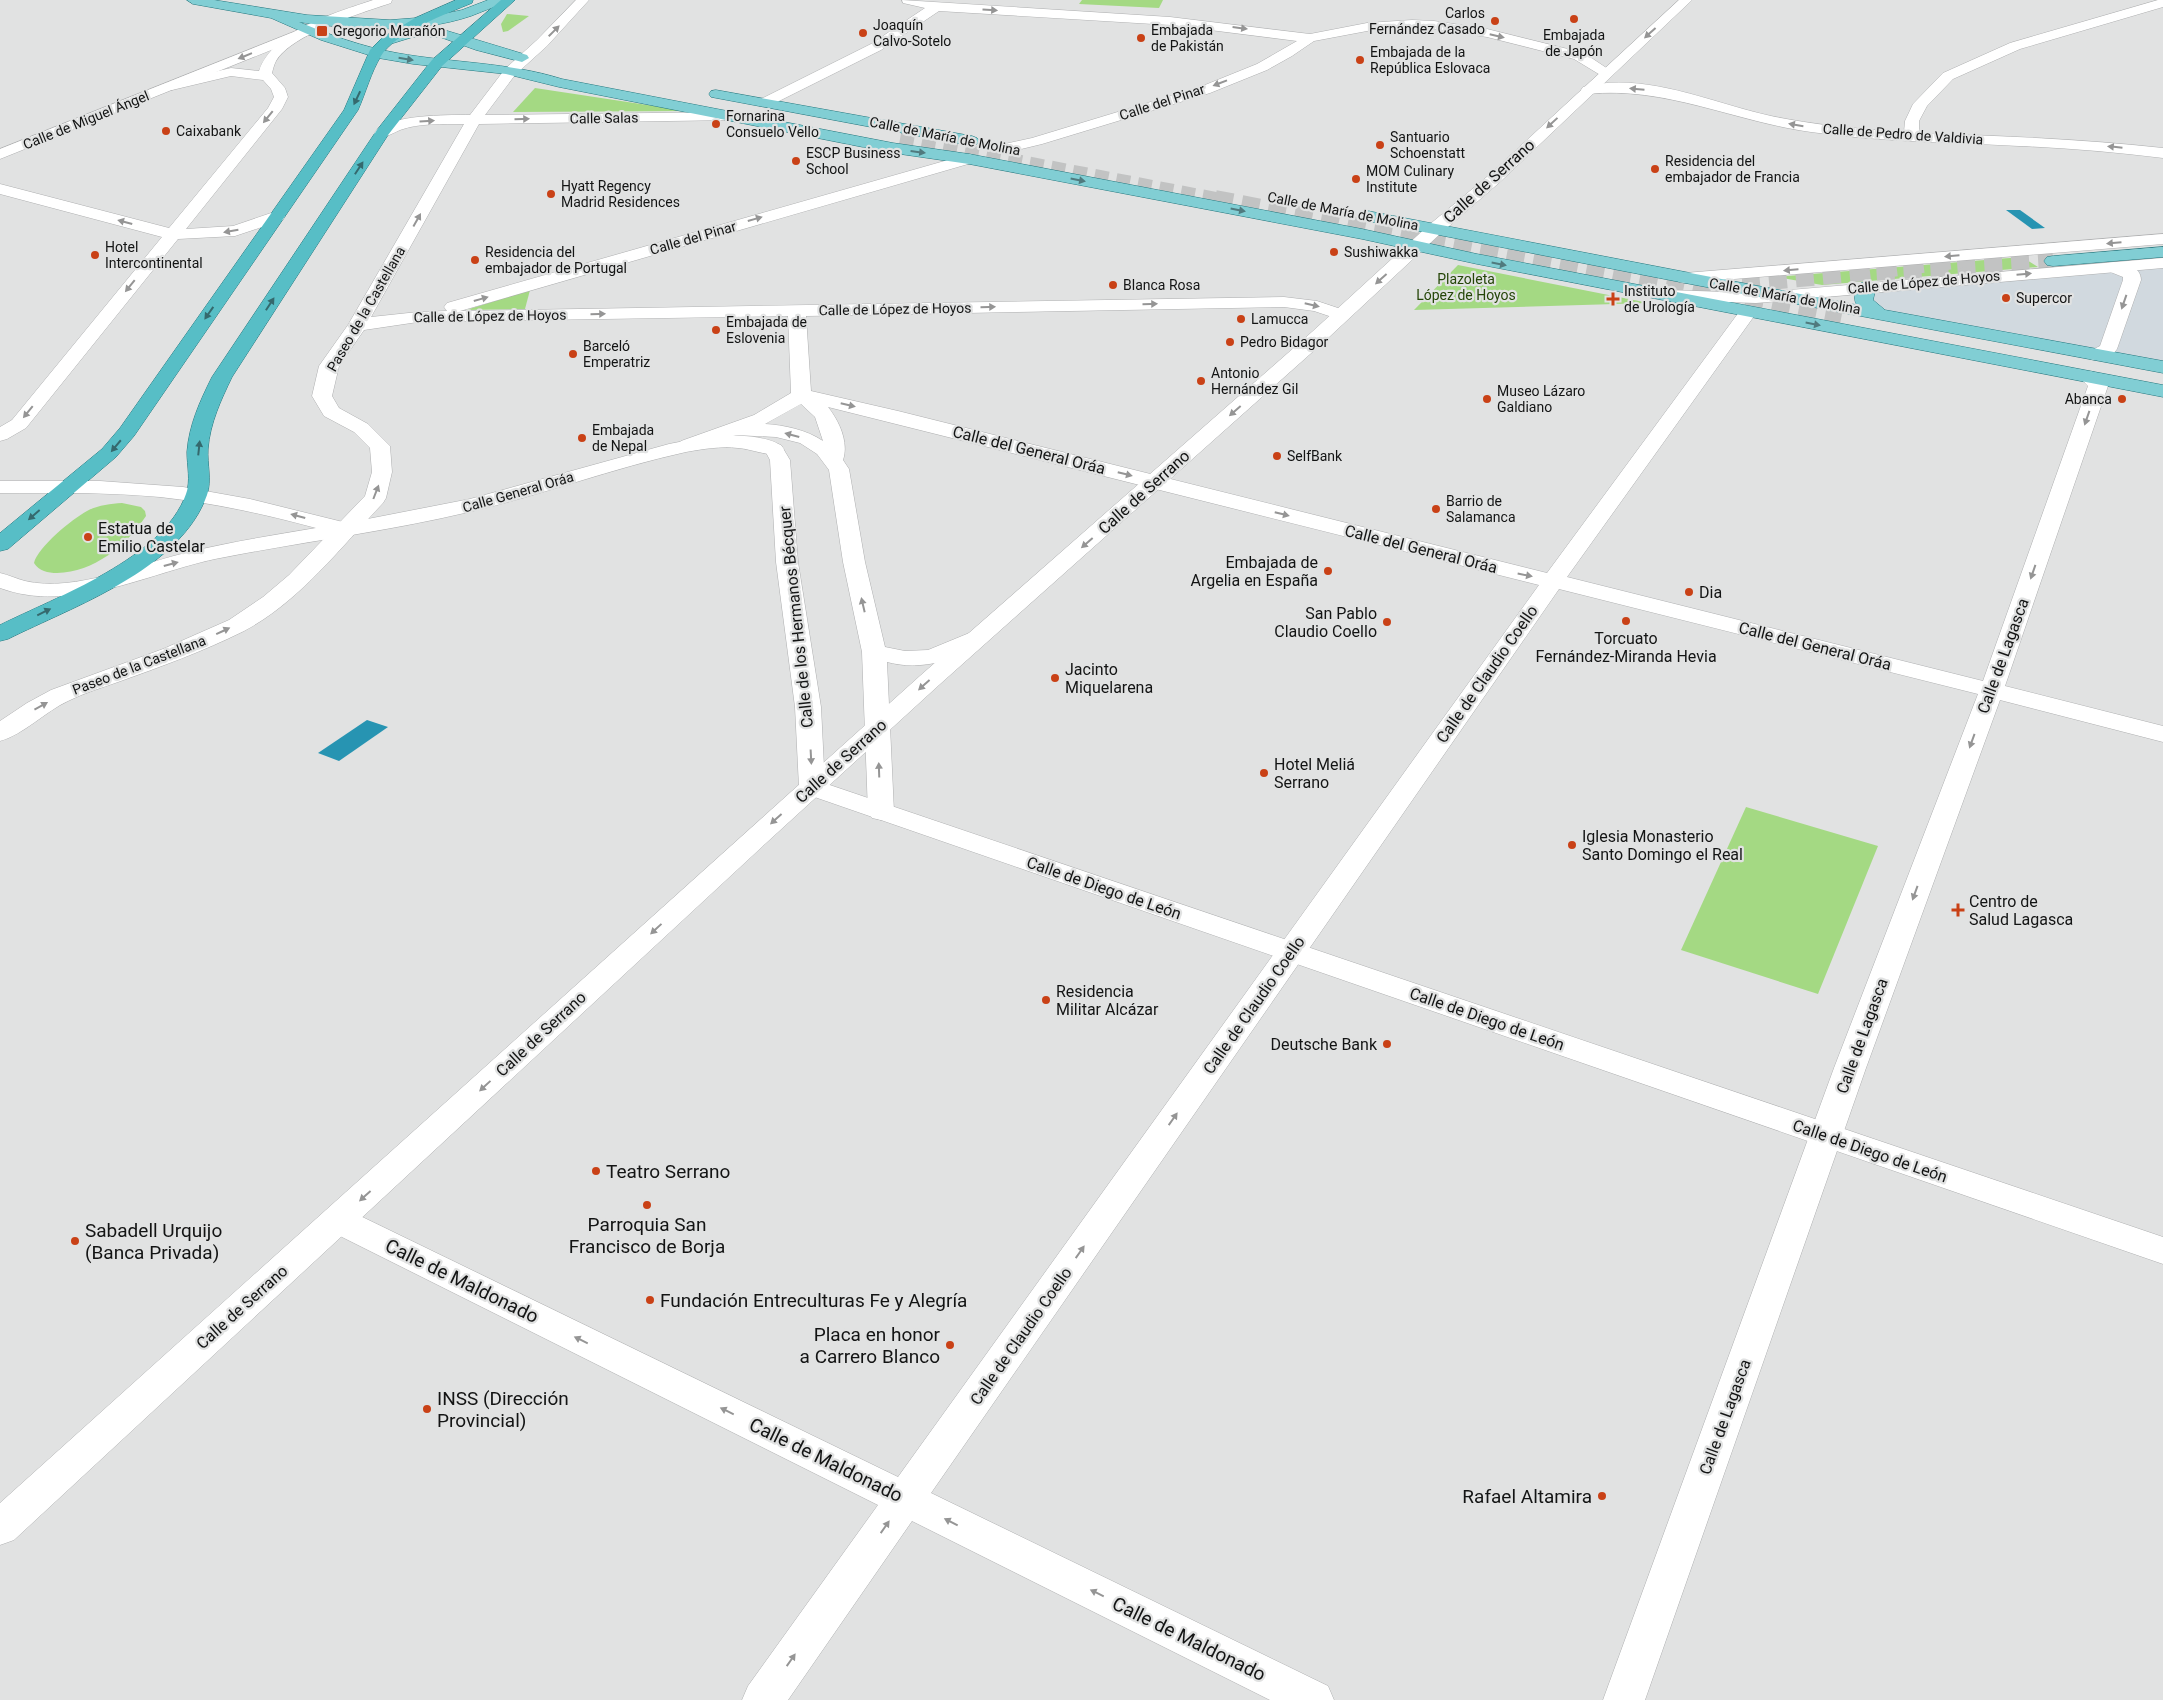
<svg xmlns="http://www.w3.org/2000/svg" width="2163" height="1700" font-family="Roboto,sans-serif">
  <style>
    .built { fill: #d1d9df }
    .green { fill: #a4d983 }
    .water { fill: #2794b2 }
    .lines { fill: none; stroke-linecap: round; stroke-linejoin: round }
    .primary-tunnel-far1 { stroke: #c2c3c3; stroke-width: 14; stroke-dasharray: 14 8; stroke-linecap: butt }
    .primary-tunnel { stroke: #c2c3c3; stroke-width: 18; stroke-dasharray: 18 9; stroke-linecap: butt }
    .motorway-tunnel { stroke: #c2c3c3; stroke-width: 18; stroke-dasharray: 18 9; stroke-linecap: butt }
    .minor-casing { stroke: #aeafb0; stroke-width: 1 }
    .tertiary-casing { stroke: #aeafb0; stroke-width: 1 }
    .secondary-casing { stroke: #aeafb0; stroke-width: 1 }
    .primary-casing { stroke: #24777e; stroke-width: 1 }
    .trunk-casing { stroke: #24777e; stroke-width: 1 }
    .minor { fill: #fff; fill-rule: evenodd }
    .tertiary { fill: #fff; fill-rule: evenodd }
    .secondary { fill: #fff; fill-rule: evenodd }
    .primary { fill: #81ced4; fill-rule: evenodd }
    .trunk { fill: #57bec6; fill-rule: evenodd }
    .oneway { fill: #959595 }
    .oneway2 { fill: #507a7e }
    .oneway3 { fill: #35696d }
    .poi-dot { fill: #c94116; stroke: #e1e2e2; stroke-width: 2 }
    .labels { text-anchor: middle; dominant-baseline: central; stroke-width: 4.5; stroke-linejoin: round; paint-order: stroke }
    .far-poi-label { font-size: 14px; fill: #131414; stroke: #e1e2e2; text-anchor: start }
    .far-street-label { font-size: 14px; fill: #131414; stroke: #e1e2e2 }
    .far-park-label { font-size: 14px; fill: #254608; stroke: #e1e2e2 }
    .street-label { font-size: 16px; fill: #131414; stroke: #e1e2e2 }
    .poi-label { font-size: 16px; fill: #131414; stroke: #e1e2e2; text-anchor: start }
    .near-poi-label { font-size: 19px; fill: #131414; stroke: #e1e2e2; text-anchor: start }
    .near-street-label { font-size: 19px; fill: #131414; stroke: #e1e2e2 }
  </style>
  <rect width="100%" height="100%" fill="#e1e2e2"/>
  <path class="built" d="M 2163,266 L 2163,363 L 1890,311 L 1871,303 L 1872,290 Z"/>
  <g class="green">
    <path d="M 1082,0 L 1163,0 L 1159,8 L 1079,4 Z"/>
    <path d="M 507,14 L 529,16 L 508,31 L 503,32 L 501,24 Z"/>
    <path d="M 535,88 L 687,111 L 513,112 Z"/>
    <path d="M 2022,257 L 2038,267 L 1822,285 L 1776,277 Z"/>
    <path d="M 1458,265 L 1649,303 L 1414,310 Z"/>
    <path d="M 530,290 L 525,309 L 466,310 Z"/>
    <path d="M 122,503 L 141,507 L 145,511 L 146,516 C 126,546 94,572 57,573 C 48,573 39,571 34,563 C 38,547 72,519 87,511 C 98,505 110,504 122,503 Z"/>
    <path d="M 1746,807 L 1878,846 L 1818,994 L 1681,950 Z"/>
  </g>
  <g class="water">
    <path d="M 2006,210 L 2020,210 L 2045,228 L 2032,229 Z"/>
    <path d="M 367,720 L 388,727 L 339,761 L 318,753 Z"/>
  </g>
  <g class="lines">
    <path class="primary-tunnel-far1" d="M 900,139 L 1221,200"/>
    <g class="primary-tunnel">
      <path d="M 1215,199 L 1841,319"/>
      <path d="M 1715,283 L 1748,283 L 1852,273 L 2053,261"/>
    </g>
    <path class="motorway-tunnel" d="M 1852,273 L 1970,258"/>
    <g class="minor-casing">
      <g id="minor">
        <path d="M 373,0 L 392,0 L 391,3 C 361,13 292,34 276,61 C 274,65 273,69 272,73 L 285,88 L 288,97 L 282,109 L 186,229 L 233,226 L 277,211 L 283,212 L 285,216 L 283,220 L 235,236 L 178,239 L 26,428 L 7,439 L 0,441 L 0,427 L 12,420 L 162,237 L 0,194 L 0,184 L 169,228 L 268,108 L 274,97 L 271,89 L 263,80 L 231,76 L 172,90 L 167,89 L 165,86 L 167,83 L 231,68 L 259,71 C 273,30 335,13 373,0 Z"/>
        <path d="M 576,0 L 589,0 L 547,46 L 515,75 L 485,115 L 733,112 L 738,113 L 740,116 L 738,119 L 733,120 L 479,124 L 371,317 L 418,312 L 447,311 L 444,307 L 447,303 L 969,154 L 975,156 L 977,159 L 975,162 L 460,311 L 1284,297 L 1317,301 L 1347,311 L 1350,315 L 1347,319 L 1341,320 L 1314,311 L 1284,307 L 806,316 L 811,391 L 898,411 L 1547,573 L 1742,308 L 1748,307 L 1754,308 L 1757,312 L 1567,577 L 1983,681 L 2088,386 L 2078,376 L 2081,372 C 2092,369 2105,374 2108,386 L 2005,686 L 2163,726 L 2163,742 L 2000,700 L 1866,1068 L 1645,1700 L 1603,1700 L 1834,1068 L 1978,694 L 1559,589 L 931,1493 L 1328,1686 L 1334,1700 L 1270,1700 L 912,1521 L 788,1700 L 742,1700 L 748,1686 L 878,1505 L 326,1229 L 321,1220 L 326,1211 L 338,1207 L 350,1211 L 898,1477 L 1539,585 L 828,407 C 839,421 849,442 843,460 L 849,469 L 865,562 L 885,647 L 905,651 L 928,650 L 979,629 L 987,631 L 991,636 C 986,643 979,646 972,650 C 944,663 917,670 887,662 L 894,812 L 890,818 L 881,820 L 872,818 L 868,812 L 862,652 L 843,562 L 829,470 L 817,454 L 800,443 L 776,437 L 736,435 L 688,451 L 681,449 L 678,445 L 681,441 L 754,415 L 791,393 L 788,316 L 418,322 L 364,330 L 339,366 L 332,396 L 339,408 L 368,424 L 390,446 L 392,472 L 386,498 L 383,503 C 341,547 299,602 244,631 C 204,651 160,667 118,682 C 101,688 84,693 68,701 C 46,711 23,735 0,741 L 0,721 L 27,703 L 51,690 L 163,649 L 229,620 L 263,597 L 289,575 L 365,496 L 372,472 L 370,448 L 354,432 L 324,416 L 312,396 L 319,366 L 348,325 L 464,124 C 443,124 419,123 400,130 C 391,134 386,138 377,136 L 374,133 C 388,114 448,115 470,115 L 505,69 L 537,40 ZM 801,404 L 815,417 L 823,441 C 807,430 784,425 765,424 Z"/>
        <path d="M 902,0 L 1170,17 L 1310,34 L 1367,23 L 1412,20 L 1434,21 L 1487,29 L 1584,53 L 1614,73 L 1607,77 L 1602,76 L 1574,59 L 1487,37 L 1434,29 L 1412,28 L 1367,31 L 1314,41 L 1292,56 L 1267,70 L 1210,93 L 1042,144 L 1005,153 L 1000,151 L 997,148 L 1000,145 L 1032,138 L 1200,87 L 1257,64 L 1297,41 L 1170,25 L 939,11 L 881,50 L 769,106 L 759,106 L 757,103 L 759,100 L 871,44 L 925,8 L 903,3 Z"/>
        <path d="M 2158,0 L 2163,0 L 2163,7 L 2020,49 L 1953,79 L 1927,106 L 1919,121 L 1919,133 C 2001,136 2082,139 2163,148 L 2163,158 C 2115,152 2067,148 2019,146 C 1950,142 1880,142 1811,132 C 1736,122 1665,86 1588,94 L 1583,93 L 1581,90 L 1583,87 C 1645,71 1711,103 1771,116 C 1814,125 1859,129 1904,132 L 1905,121 L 1913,104 L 1943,73 L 2010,43 Z"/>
        <path d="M 2114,262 C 2125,264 2141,266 2141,280 L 2117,349 C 2111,358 2100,362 2090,359 L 2088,355 L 2090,351 L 2100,346 L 2123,280 L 2123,277 L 2108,271 L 2105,267 L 2108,263 Z"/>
        <path d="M 774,443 L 781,445 L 790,460 L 798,562 L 821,707 L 825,787 L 821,793 L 812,795 L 803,793 L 799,787 L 795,707 L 776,562 L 770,460 L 764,449 L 767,445 Z"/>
      </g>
    </g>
    <g class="tertiary-casing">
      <g id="tertiary">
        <path d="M 306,27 L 311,28 L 313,31 L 311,34 L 0,159 L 0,149 Z"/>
        <path d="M 2163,234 L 2163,244 L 1685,283 L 1679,282 L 1676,278 L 1679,274 L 1685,273 Z"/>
        <path d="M 2163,258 L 2163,268 L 1756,303 L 1667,300 L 1661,299 L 1658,295 L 1661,291 L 1667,290 L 1756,293 Z"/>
        <path d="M 715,435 C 732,435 774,435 784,449 L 781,453 C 768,457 752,449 738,448 C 721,446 703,449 686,452 C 613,468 542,495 469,512 C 385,532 300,542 215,559 C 145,574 72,614 0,588 L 0,573 C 9,575 17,579 25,581 C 74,593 142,563 189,552 C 231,542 274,535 316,528 C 265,514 213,503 160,497 C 107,492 53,493 0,493 L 0,481 L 100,481 L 183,487 L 250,499 L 347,523 L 470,499 L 669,444 Z"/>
        <path d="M 812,779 L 2163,1237 L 2163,1264 L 803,793 L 799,787 L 803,781 Z"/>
      </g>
    </g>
    <g class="secondary-casing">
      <path id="secondary" d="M 1679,0 L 1692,0 L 1500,182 L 1441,233 L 1327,339 L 939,685 L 765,844 L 14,1540 L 0,1545 L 0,1503 L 921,675 L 1313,331 L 1429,225 L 1488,176 Z"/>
    </g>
    <g class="primary-casing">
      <g id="primary">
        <path d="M 187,0 L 214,0 L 307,15 L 390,20 L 429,17 L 462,10 L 488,0 L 505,0 L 504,3 C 493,7 482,12 471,16 C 418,34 354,30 299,22 C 330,35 363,47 397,53 C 452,63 508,62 562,79 L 893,143 L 969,154 L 1362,229 L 1477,254 L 2163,385 L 2163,397 L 1477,264 L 1362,239 L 969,164 L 893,153 L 559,87 L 506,74 L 413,64 L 378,58 L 321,40 L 271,18 L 193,4 Z"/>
        <path d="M 412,29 L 441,29 L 527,55 L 529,58 L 522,62 L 476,50 L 440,37 L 413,37 L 387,45 L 380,41 L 382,38 Z"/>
        <path d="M 716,90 L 972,136 L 977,138 L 980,141 L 977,144 L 972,146 L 711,97 L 709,94 L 711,91 Z"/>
        <path d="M 1368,211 L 1857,305 C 1852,298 1856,289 1861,283 L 1867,282 L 1873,283 L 1876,287 L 1873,300 L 1885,310 L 2163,361 L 2163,373 L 1685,283 L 1362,220 L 1360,216 L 1362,212 Z"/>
        <path d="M 2163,247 L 2163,257 L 2053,266 L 2047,265 L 2044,261 L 2047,257 L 2053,256 Z"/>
      </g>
    </g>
    <g class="trunk-casing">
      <g id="trunk">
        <path d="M 456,0 L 473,0 L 472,3 C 448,13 393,34 381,56 C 371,72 366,92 358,110 L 134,436 L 116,457 L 8,549 L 0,551 L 0,533 L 102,449 L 120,428 L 344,110 L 370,50 L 382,38 L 415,18 Z"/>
        <path d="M 501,0 L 515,0 L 442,66 L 388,135 L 232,377 C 221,400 210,423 208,449 C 207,464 212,480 207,495 C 180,570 74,606 8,639 L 0,641 L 0,625 C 56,597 164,558 186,494 C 191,481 187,466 187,452 C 189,425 200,401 212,377 L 377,130 L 432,60 Z"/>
      </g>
    </g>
    <use href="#minor" class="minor"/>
    <use href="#tertiary" class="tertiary"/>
    <use href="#secondary" class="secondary"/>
    <use href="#primary" class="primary"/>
    <use href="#trunk" class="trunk"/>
  </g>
  <defs><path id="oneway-solid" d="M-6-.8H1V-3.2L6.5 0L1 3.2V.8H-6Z" transform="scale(1.25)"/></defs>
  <g class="oneway">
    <use href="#oneway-solid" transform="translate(990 10) rotate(3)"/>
    <use href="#oneway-solid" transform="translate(1240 28) rotate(7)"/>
    <use href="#oneway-solid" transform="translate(554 31) rotate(-45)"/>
    <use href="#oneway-solid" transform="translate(1650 33) rotate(138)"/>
    <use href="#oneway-solid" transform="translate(1497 36) rotate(13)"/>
    <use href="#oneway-solid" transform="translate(245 56) rotate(158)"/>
    <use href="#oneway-solid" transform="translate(1220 83) rotate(159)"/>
    <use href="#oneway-solid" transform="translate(1637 89) rotate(-175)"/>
    <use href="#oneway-solid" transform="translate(268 117) rotate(129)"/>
    <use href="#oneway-solid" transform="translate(522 119) rotate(-1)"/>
    <use href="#oneway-solid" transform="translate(427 121) rotate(-4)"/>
    <use href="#oneway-solid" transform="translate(1552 123) rotate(137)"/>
    <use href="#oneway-solid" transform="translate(1796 125) rotate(-170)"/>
    <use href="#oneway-solid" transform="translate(2115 147) rotate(-174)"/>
    <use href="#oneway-solid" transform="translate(755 219) rotate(-16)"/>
    <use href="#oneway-solid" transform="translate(417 220) rotate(-61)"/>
    <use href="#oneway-solid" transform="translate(125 222) rotate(-165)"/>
    <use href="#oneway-solid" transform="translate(231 231) rotate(170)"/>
    <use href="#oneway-solid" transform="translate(2114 243) rotate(175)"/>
    <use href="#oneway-solid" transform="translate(1952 256) rotate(175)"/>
    <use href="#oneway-solid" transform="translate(1791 270) rotate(175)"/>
    <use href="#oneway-solid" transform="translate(2024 274) rotate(-5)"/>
    <use href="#oneway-solid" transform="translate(1381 279) rotate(138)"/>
    <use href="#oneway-solid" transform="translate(130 286) rotate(129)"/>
    <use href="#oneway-solid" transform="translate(481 299) rotate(-16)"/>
    <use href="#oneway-solid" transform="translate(2124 302) rotate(109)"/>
    <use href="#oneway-solid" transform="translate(1150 304) rotate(-1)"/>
    <use href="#oneway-solid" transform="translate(1312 305) rotate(13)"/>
    <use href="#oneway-solid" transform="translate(988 307) rotate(-1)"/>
    <use href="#oneway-solid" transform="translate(598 314) rotate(-1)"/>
    <use href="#oneway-solid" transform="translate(848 405) rotate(13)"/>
    <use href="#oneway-solid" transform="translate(1235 411) rotate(139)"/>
    <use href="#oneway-solid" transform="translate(28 412) rotate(129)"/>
    <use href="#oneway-solid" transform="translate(2087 418) rotate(109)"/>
    <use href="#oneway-solid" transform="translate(792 435) rotate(-165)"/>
    <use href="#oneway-solid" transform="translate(1125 474) rotate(14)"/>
    <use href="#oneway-solid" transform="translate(376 492) rotate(-69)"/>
    <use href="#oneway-solid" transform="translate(1282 514) rotate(14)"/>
    <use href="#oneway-solid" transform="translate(298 516) rotate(-165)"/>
    <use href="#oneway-solid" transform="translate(1087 543) rotate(139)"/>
    <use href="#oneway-solid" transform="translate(171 564) rotate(-15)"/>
    <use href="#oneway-solid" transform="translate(2033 572) rotate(109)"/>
    <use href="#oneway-solid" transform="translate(1525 575) rotate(11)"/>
    <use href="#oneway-solid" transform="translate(863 605) rotate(-103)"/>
    <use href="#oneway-solid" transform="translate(223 631) rotate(-25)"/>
    <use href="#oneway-solid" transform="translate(924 685) rotate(138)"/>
    <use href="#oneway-solid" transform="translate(41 706) rotate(-29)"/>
    <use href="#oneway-solid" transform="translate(1972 741) rotate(110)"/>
    <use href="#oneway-solid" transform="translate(811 757) rotate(87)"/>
    <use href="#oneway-solid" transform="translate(879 770) rotate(-92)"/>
    <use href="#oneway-solid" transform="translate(776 819) rotate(138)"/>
    <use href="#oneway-solid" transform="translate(1915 893) rotate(110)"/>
    <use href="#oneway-solid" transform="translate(656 929) rotate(137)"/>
    <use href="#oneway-solid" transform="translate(485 1086) rotate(137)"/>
    <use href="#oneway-solid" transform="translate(1173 1119) rotate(-55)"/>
    <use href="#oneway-solid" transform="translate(365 1196) rotate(138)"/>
    <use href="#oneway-solid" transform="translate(1080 1252) rotate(-55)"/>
    <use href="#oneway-solid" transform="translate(581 1340) rotate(-154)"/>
    <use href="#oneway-solid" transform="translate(727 1411) rotate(-154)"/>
    <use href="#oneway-solid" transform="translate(951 1522) rotate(-153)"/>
    <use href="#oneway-solid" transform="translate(885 1527) rotate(-55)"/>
    <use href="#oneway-solid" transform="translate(1097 1593) rotate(-154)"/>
    <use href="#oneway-solid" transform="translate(791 1660) rotate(-55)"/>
  </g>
  <g class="oneway2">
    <use href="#oneway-solid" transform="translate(406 59) rotate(9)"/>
    <use href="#oneway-solid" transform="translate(918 152) rotate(7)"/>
    <use href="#oneway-solid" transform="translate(1078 180) rotate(11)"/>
    <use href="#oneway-solid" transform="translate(1238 210) rotate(11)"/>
    <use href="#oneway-solid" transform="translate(1499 264) rotate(11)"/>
    <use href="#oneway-solid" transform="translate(1813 324) rotate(11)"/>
  </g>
  <g class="oneway3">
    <use href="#oneway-solid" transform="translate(357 98) rotate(115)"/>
    <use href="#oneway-solid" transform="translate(359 168) rotate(-57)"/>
    <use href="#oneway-solid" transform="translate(270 304) rotate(-57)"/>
    <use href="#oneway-solid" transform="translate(209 313) rotate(125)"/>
    <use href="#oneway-solid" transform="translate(116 446) rotate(130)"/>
    <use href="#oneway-solid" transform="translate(199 448) rotate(-84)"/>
    <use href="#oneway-solid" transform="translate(34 515) rotate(139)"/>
    <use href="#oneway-solid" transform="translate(44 612) rotate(-26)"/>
  </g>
  <g class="poi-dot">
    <circle cx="1574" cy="19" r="5"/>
    <circle cx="1495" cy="21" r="5"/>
    <rect x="316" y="25" width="12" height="12" rx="2.5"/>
    <circle cx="863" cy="33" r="5"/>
    <circle cx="1141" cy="38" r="5"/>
    <circle cx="1360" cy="60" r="5"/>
    <circle cx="716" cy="124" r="5"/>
    <circle cx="166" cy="131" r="5"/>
    <circle cx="1380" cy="145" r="5"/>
    <circle cx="796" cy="161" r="5"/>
    <circle cx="1655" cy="169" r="5"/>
    <circle cx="1356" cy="179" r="5"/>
    <circle cx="551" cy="194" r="5"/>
    <circle cx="1334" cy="252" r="5"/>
    <circle cx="95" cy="255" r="5"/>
    <circle cx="475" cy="260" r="5"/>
    <circle cx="1113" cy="285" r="5"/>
    <circle cx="2006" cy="298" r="5"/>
    <path d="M1610.5 291.5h5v5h5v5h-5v5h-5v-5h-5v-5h5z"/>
    <circle cx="1241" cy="319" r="5"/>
    <circle cx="716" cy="330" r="5"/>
    <circle cx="1230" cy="342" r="5"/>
    <circle cx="573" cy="354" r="5"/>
    <circle cx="1201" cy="381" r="5"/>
    <circle cx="1487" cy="399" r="5"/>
    <circle cx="2122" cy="399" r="5"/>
    <circle cx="582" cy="438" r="5"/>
    <circle cx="1277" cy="456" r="5"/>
    <circle cx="1436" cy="509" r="5"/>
    <circle cx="88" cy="537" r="5"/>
    <circle cx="1328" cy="571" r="5"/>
    <circle cx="1689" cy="592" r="5"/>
    <circle cx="1626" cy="621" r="5"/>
    <circle cx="1387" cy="622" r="5"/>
    <circle cx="1055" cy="678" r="5"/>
    <circle cx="1264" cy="773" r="5"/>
    <circle cx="1572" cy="845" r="5"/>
    <path d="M1955.5 902.5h5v5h5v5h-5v5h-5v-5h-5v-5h5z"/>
    <circle cx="1046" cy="1000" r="5"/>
    <circle cx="1387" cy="1044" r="5"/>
    <circle cx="596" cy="1171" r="5"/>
    <circle cx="647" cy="1205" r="5"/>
    <circle cx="75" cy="1241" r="5"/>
    <circle cx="650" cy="1300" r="5"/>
    <circle cx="950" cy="1345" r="5"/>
    <circle cx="427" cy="1409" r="5"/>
    <circle cx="1602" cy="1496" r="5"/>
  </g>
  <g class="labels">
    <g class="far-poi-label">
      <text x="1485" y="13" text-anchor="end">Carlos<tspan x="1485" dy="16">Fernández Casado</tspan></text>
      <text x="873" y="25">Joaquín<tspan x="873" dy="16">Calvo-Sotelo</tspan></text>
      <text x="1151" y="30">Embajada<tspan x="1151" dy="16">de Pakistán</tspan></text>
      <text x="333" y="31">Gregorio Marañón</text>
      <text x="1574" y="35" text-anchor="middle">Embajada<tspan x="1574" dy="16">de Japón</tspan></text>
      <text x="1370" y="52">Embajada de la<tspan x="1370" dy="16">República Eslovaca</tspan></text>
      <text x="726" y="116">Fornarina<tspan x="726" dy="16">Consuelo Vello</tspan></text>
      <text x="176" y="131">Caixabank</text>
      <text x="1390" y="137">Santuario<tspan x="1390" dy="16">Schoenstatt</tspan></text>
      <text x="806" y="153">ESCP Business<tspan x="806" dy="16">School</tspan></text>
      <text x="1665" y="161">Residencia del<tspan x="1665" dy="16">embajador de Francia</tspan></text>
      <text x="1366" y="171">MOM Culinary<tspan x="1366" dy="16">Institute</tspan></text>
      <text x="561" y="186">Hyatt Regency<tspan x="561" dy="16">Madrid Residences</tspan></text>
      <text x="105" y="247">Hotel<tspan x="105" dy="16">Intercontinental</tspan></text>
      <text x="485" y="252">Residencia del<tspan x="485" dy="16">embajador de Portugal</tspan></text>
      <text x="1344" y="252">Sushiwakka</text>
      <text x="1123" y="285">Blanca Rosa</text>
      <text x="1624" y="291">Instituto<tspan x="1624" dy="16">de Urología</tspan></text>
      <text x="2016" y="298">Supercor</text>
      <text x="1251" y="319">Lamucca</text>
      <text x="726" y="322">Embajada de<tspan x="726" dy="16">Eslovenia</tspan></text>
      <text x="1240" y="342">Pedro Bidagor</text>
      <text x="583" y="346">Barceló<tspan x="583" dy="16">Emperatriz</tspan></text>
      <text x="1211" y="373">Antonio<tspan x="1211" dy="16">Hernández Gil</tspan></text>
      <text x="1497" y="391">Museo Lázaro<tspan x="1497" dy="16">Galdiano</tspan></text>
      <text x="2112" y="399" text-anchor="end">Abanca</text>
      <text x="592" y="430">Embajada<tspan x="592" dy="16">de Nepal</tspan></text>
      <text x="1287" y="456">SelfBank</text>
      <text x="1446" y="501">Barrio de<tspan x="1446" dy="16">Salamanca</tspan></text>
    </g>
    <g class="far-street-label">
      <text transform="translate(1162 102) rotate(-18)">Calle del Pinar</text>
      <text transform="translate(604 118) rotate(-1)">Calle Salas</text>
      <text transform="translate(86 120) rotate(-22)">Calle de Miguel Ángel</text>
      <text transform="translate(1903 134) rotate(4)">Calle de Pedro de Valdivia</text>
      <text transform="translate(945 136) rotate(11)">Calle de María de Molina</text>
      <text transform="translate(1343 211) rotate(11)">Calle de María de Molina</text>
      <text transform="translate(693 238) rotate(-16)">Calle del Pinar</text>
      <text transform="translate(1924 282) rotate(-5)">Calle de López de Hoyos</text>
      <text transform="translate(1785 296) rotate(10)">Calle de María de Molina</text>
      <text transform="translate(366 309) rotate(-60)">Paseo de la Castellana</text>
      <text transform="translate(895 309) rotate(-1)">Calle de López de Hoyos</text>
      <text transform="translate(490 316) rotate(-1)">Calle de López de Hoyos</text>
      <text transform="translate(518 492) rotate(-16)">Calle General Oráa</text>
      <text transform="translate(139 665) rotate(-21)">Paseo de la Castellana</text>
    </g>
    <g class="far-park-label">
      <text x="1466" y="279">Plazoleta<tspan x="1466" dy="16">López de Hoyos</tspan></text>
    </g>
    <g class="street-label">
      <text transform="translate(1489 181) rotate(-42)">Calle de Serrano</text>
      <text transform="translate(1029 450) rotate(14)">Calle del General Oráa</text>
      <text transform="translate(1144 492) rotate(-42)">Calle de Serrano</text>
      <text transform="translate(1421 549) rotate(14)">Calle del General Oráa</text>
      <text transform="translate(796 617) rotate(-96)">Calle de los Hermanos Bécquer</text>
      <text transform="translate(1815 646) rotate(14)">Calle del General Oráa</text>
      <text transform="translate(2003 656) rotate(-70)">Calle de Lagasca</text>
      <text transform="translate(1487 674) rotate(-55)">Calle de Claudio Coello</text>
      <text transform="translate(841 761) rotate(-42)">Calle de Serrano</text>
      <text transform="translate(1104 888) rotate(19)">Calle de Diego de León</text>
      <text transform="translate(1254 1005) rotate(-55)">Calle de Claudio Coello</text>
      <text transform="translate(1487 1019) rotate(19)">Calle de Diego de León</text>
      <text transform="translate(541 1034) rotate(-43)">Calle de Serrano</text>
      <text transform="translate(1862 1036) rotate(-70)">Calle de Lagasca</text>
      <text transform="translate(1870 1151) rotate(19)">Calle de Diego de León</text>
      <text transform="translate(242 1307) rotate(-42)">Calle de Serrano</text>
      <text transform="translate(1021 1336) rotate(-55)">Calle de Claudio Coello</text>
      <text transform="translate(1725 1417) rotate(-70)">Calle de Lagasca</text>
    </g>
    <g class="poi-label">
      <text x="98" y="528">Estatua de<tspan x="98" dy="18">Emilio Castelar</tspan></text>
      <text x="1318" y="562" text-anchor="end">Embajada de<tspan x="1318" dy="18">Argelia en España</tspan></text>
      <text x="1699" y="592">Dia</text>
      <text x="1377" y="613" text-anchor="end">San Pablo<tspan x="1377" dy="18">Claudio Coello</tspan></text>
      <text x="1626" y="638" text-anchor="middle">Torcuato<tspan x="1626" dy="18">Fernández-Miranda Hevia</tspan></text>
      <text x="1065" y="669">Jacinto<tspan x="1065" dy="18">Miquelarena</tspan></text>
      <text x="1274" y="764">Hotel Meliá<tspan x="1274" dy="18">Serrano</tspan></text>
      <text x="1582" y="836">Iglesia Monasterio<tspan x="1582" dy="18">Santo Domingo el Real</tspan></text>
      <text x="1969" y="901">Centro de<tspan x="1969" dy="18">Salud Lagasca</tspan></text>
      <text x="1056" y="991">Residencia<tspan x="1056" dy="18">Militar Alcázar</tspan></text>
      <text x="1377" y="1044" text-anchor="end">Deutsche Bank</text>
    </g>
    <g class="near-poi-label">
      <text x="606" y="1171">Teatro Serrano</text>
      <text x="647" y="1224" text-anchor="middle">Parroquia San<tspan x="647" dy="22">Francisco de Borja</tspan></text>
      <text x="85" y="1230">Sabadell Urquijo<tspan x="85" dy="22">(Banca Privada)</tspan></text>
      <text x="660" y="1300">Fundación Entreculturas Fe y Alegría</text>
      <text x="940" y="1334" text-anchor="end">Placa en honor<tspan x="940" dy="22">a Carrero Blanco</tspan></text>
      <text x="437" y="1398">INSS (Dirección<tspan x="437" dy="22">Provincial)</tspan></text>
      <text x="1592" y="1496" text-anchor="end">Rafael Altamira</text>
    </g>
    <g class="near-street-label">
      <text transform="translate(462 1281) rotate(26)">Calle de Maldonado</text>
      <text transform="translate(826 1460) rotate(26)">Calle de Maldonado</text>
      <text transform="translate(1189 1639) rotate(26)">Calle de Maldonado</text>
    </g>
  </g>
</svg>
